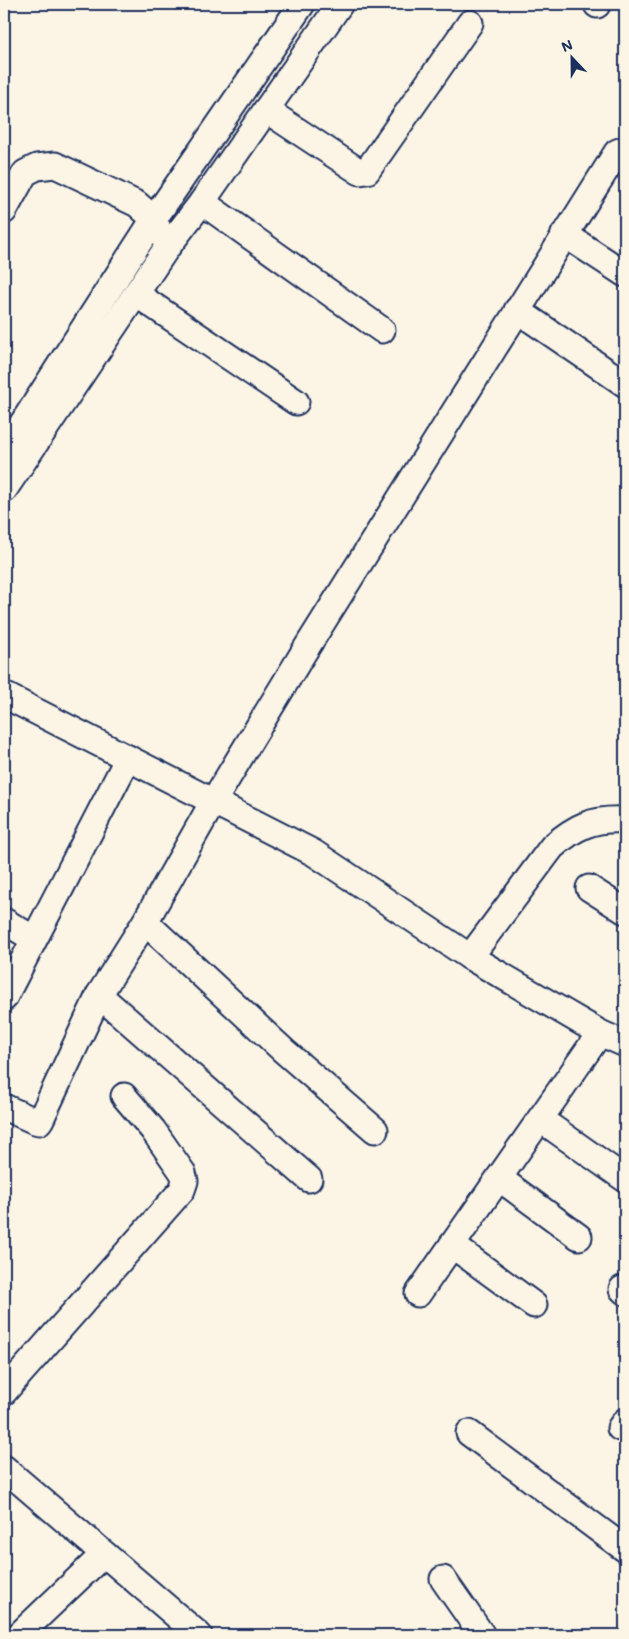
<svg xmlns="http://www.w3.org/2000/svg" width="629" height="1639" font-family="Mali,sans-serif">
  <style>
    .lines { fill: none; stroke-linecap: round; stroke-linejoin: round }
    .minor-casing { stroke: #1b2f5e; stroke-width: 29 }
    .minor { stroke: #fcf5e5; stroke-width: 25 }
  </style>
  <rect width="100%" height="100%" fill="#fcf5e5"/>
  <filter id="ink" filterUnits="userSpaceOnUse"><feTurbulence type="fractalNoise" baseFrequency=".02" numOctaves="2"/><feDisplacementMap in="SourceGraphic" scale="10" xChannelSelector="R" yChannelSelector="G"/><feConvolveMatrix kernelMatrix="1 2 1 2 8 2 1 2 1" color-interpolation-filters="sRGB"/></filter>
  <g filter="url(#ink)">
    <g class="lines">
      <g class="minor-casing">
        <g id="minor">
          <path d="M 597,5 L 597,4"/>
          <path d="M 266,110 L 360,172 L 367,171 L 470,23"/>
          <path d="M 202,202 L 382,330"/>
          <path d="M 4,211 L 25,173 L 37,167 L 55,165 L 137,204 L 154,219 L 160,234"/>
          <path d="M 564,234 L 625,274"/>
          <path d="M 136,294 L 296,402"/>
          <path d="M 517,310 L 625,384"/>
          <path d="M 4,452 L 154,219 L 302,4"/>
          <path d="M 4,490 L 166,249 L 202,202 L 340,4"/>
          <path d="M 4,695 L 314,853 L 470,957 L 600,1033 L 625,1044"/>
          <path d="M 589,888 L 625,911"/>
          <path d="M 4,921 L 34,939"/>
          <path d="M 145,922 L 284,1051 L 375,1130"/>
          <path d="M 470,957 L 552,847 C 576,826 593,818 625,820"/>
          <path d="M 99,995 L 309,1179"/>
          <path d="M 4,998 L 128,758"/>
          <path d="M 4,1107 L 35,1121 L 39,1122 L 41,1119 L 99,995 L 145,922 L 213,802 L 302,655 L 617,152 L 625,149"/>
          <path d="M 540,1119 L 625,1179"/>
          <path d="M 499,1178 L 579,1237"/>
          <path d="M 452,1245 L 534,1305"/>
          <path d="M 622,1289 L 625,1292"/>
          <path d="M 418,1294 L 600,1033"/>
          <path d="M 4,1392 L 182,1190 L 185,1181 L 183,1173 L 153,1130 L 124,1096"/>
          <path d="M 620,1428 L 625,1421"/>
          <path d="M 469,1433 L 625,1549"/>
          <path d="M 4,1468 L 199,1635"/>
          <path d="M 443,1579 L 482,1635"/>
          <path d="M 19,1635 L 104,1554"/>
        </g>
      </g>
      <use href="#minor" class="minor"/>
    </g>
  </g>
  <rect width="629" height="1639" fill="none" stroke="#fcf5e5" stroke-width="20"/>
  <rect x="10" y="10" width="609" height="1619" fill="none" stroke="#1b2f5e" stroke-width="2" filter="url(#ink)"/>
  <g transform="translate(572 58) rotate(338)" stroke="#fcf5e5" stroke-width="4" paint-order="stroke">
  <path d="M0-4L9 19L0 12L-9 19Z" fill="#1b2f5e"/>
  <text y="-8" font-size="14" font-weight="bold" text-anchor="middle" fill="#1b2f5e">N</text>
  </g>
</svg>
